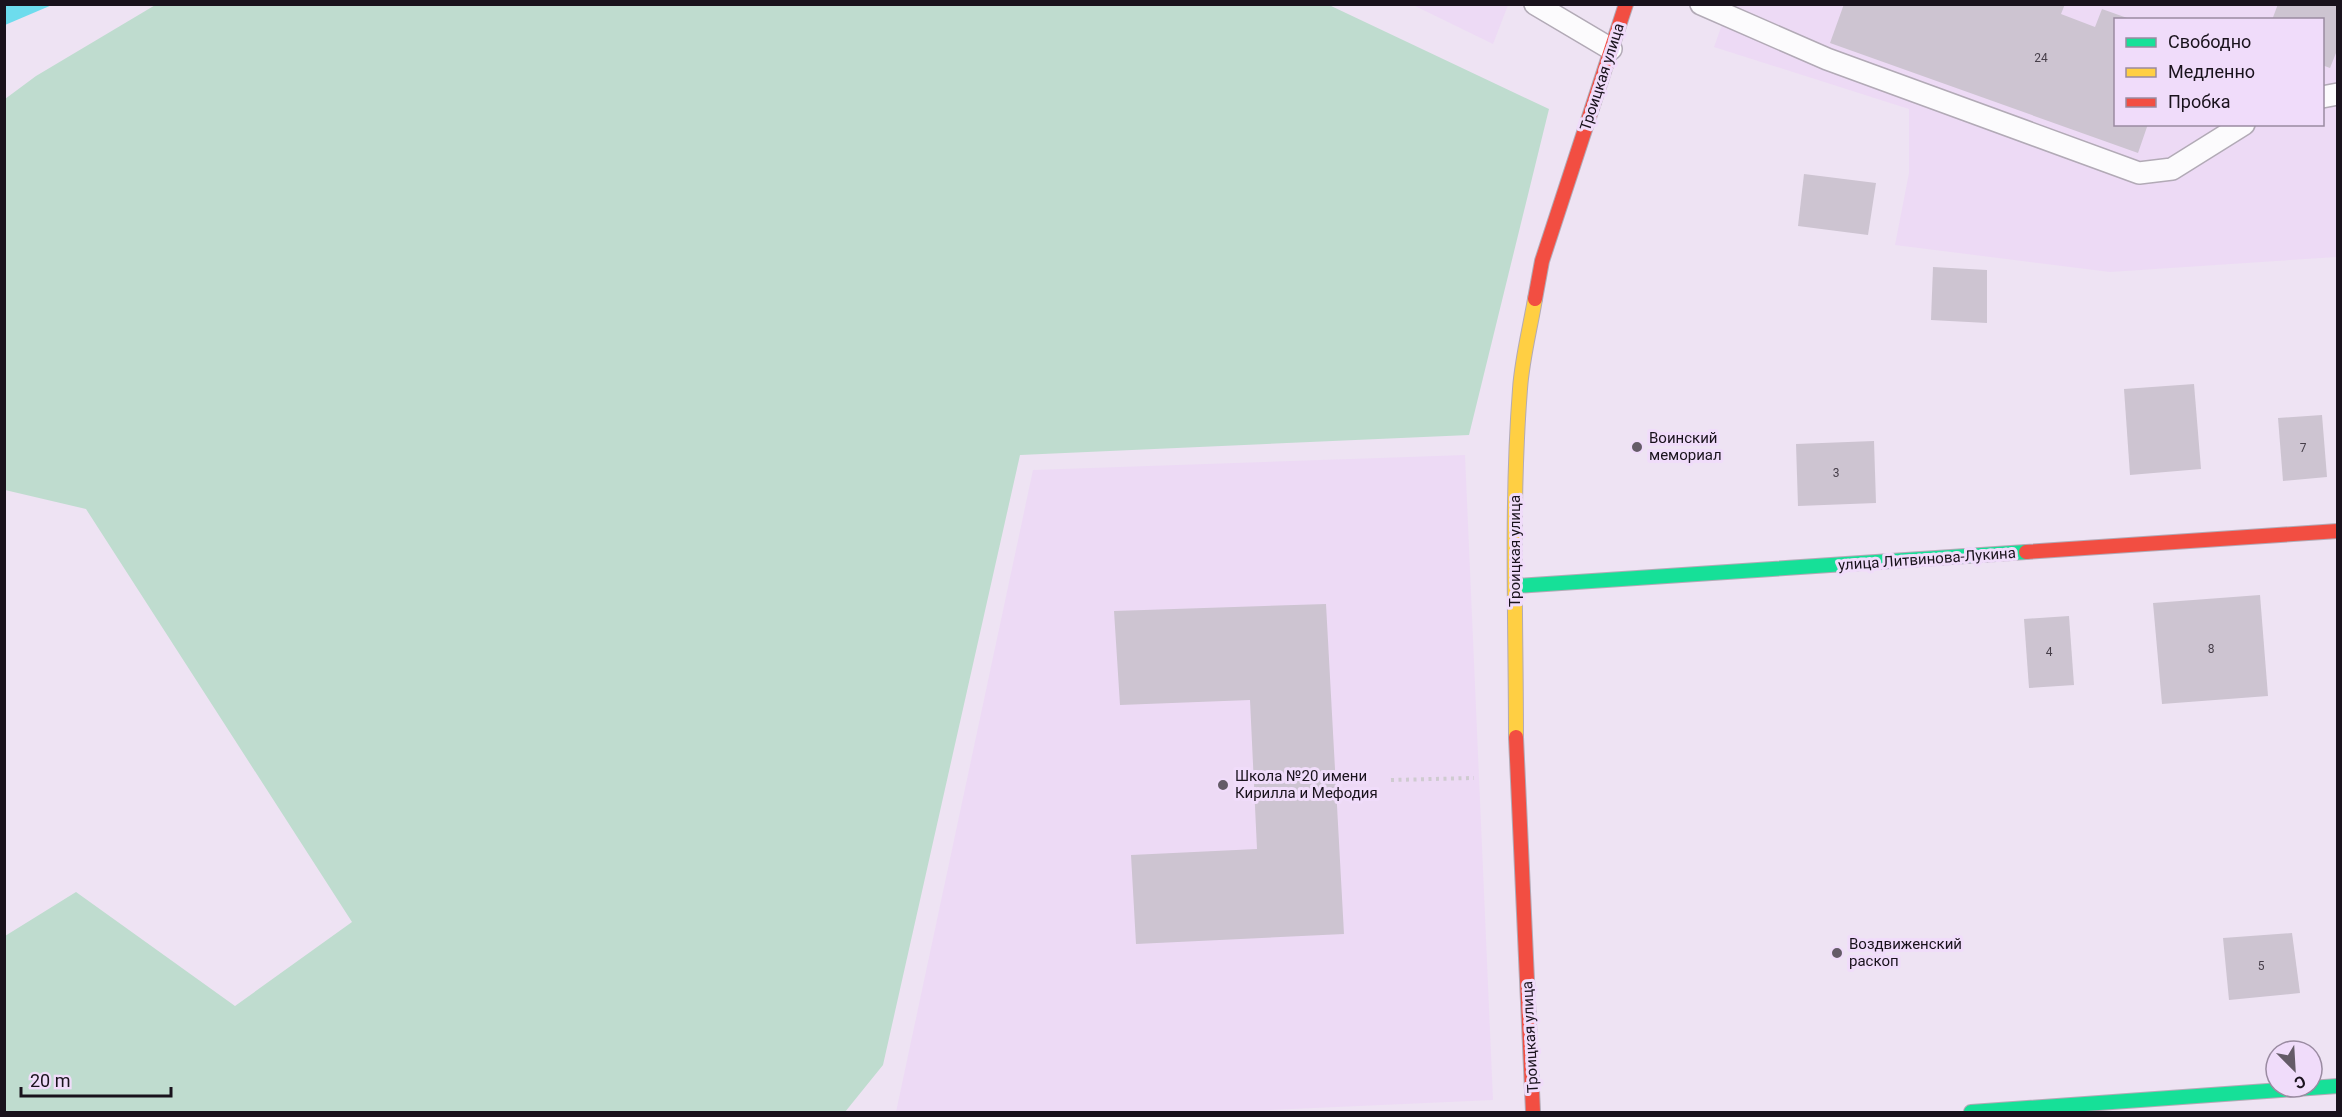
<svg xmlns="http://www.w3.org/2000/svg" width="2342" height="1117" font-family="Roboto,sans-serif">
  <style>
    .built { fill: #eddaf5; fill-rule: evenodd }
    .green { fill: #bfdccf }
    .water { fill: #6ddced }
    .building { fill: #cdc4d1 }
    .lines { fill: none; stroke-linecap: round; stroke-linejoin: round }
    .lane-casing { stroke: #b2aab6; stroke-width: 24 }
    .fast-casing { stroke: #b2aab6; stroke-width: 16 }
    .slow-casing { stroke: #b2aab6; stroke-width: 16 }
    .jam-casing { stroke: #b2aab6; stroke-width: 16 }
    .path { stroke: #cfcbd0; stroke-width: 4; stroke-dasharray: 3 4.5; stroke-linecap: butt }
    .lane { stroke: #fcfbfd; stroke-width: 21 }
    .fast { stroke: #16e098; stroke-width: 14 }
    .slow { stroke: #ffcf43; stroke-width: 14 }
    .jam { stroke: #f24e42; stroke-width: 14 }
    .poi-dot { fill: #645b67; stroke: #f0dcfa; stroke-width: 2 }
    .labels { text-anchor: middle; dominant-baseline: central; stroke-width: 6; stroke-linejoin: round; paint-order: stroke }
    .number-label { font-size: 12px; fill: #463e49 }
    .street-label { font-size: 15px; fill: #19121c; stroke: #f0dcfa }
    .poi-label { font-size: 15px; fill: #19121c; stroke: #f0dcfa; text-anchor: start }
  </style>
  <rect width="100%" height="100%" fill="#eee3f3"/>
  <g class="built">
    <path d="M 1413,5 L 1508,5 L 1493,44 Z"/>
    <path d="M 1729,5 L 2337,5 L 2337,257 L 2110,272 L 1895,245 L 1909,173 L 1909,109 L 1714,47 ZM 2116,20 L 2322,20 L 2322,124 L 2116,124 Z"/>
    <path d="M 1465,455 L 1493,1100 L 1226,1112 L 896,1112 L 1033,470 Z"/>
  </g>
  <path class="green" d="M 157,4 L 1329,5 L 1549,109 L 1469,435 L 1020,455 L 883,1065 L 845,1112 L 5,1112 L 5,936 L 76,892 L 235,1006 L 352,922 L 86,509 L 5,490 L 5,99 L 36,76 Z"/>
  <path class="water" d="M 5,4 L 52,4 L 52,5 L 5,25 Z"/>
  <g class="building">
    <path d="M 1844,4 L 2065,4 L 2061,14 L 2095,27 L 2102,9 L 2130,19 L 2116,20 L 2116,124 L 2148,124 L 2138,153 L 1830,43 Z"/>
    <path d="M 2278,4 L 2338,4 L 2338,48 L 2330,68 L 2322,65 L 2322,20 L 2272,20 Z"/>
    <path d="M 1804,174 L 1876,183 L 1868,235 L 1798,226 Z"/>
    <path d="M 1933,267 L 1987,270 L 1987,323 L 1931,320 Z"/>
    <path d="M 2194,384 L 2201,469 L 2130,475 L 2124,389 Z"/>
    <path d="M 2322,415 L 2327,477 L 2283,481 L 2278,418 Z"/>
    <path d="M 1874,441 L 1876,503 L 1798,506 L 1796,444 Z"/>
    <path d="M 2260,595 L 2268,696 L 2162,704 L 2153,603 Z"/>
    <path d="M 1326,604 L 1344,934 L 1136,944 L 1131,855 L 1257,849 L 1250,700 L 1120,705 L 1114,611 Z"/>
    <path d="M 2069,616 L 2074,685 L 2029,688 L 2024,619 Z"/>
    <path d="M 2292,933 L 2300,993 L 2229,1000 L 2223,938 Z"/>
  </g>
  <g class="lines">
    <g class="lane-casing">
      <g id="lane">
        <path d="M 1535,4 L 1611,49"/>
        <path d="M 1701,4 L 1827,59 L 2139,173 L 2172,169 L 2244,124"/>
        <path d="M 2322,97 L 2338,94"/>
      </g>
    </g>
    <g class="fast-casing">
      <g id="fast">
        <path d="M 1516,586 L 2026,552"/>
        <path d="M 1971,1112 L 2338,1086"/>
      </g>
    </g>
    <g class="slow-casing">
      <path id="slow" d="M 1516,737 C 1516,621 1511,505 1520,389 C 1522,359 1530,329 1535,299"/>
    </g>
    <g class="jam-casing">
      <g id="jam">
        <path d="M 1535,299 L 1542,261 L 1626,4"/>
        <path d="M 2026,552 L 2338,531"/>
        <path d="M 1516,737 L 1533,1112"/>
      </g>
    </g>
    <path class="path" d="M 1391,780 L 1474,778"/>
    <use href="#lane" class="lane"/>
    <use href="#fast" class="fast"/>
    <use href="#slow" class="slow"/>
    <use href="#jam" class="jam"/>
  </g>
  <g class="poi-dot">
    <circle cx="1637" cy="447" r="6"/>
    <circle cx="1223" cy="785" r="6"/>
    <circle cx="1837" cy="953" r="6"/>
  </g>
  <g class="labels">
    <g class="number-label">
      <text x="2041" y="58">24</text>
      <text x="2303" y="448">7</text>
      <text x="1836" y="473">3</text>
      <text x="2211" y="649">8</text>
      <text x="2049" y="652">4</text>
      <text x="2261" y="966">5</text>
    </g>
    <g class="street-label">
      <text transform="translate(1602 77) rotate(-72)">Троицкая улица</text>
      <text transform="translate(1515 551) rotate(-90)">Троицкая улица</text>
      <text transform="translate(1927 559) rotate(-4)">улица Литвинова-Лукина</text>
      <text transform="translate(1530 1037) rotate(-93)">Троицкая улица</text>
    </g>
    <g class="poi-label">
      <text x="1649" y="438">Воинский<tspan x="1649" dy="17">мемориал</tspan></text>
      <text x="1235" y="776">Школа №20 имени<tspan x="1235" dy="17">Кирилла и Мефодия</tspan></text>
      <text x="1849" y="944">Воздвиженский<tspan x="1849" dy="17">раскоп</tspan></text>
    </g>
  </g>
  <rect width="2342" height="1117" fill="none" stroke="#19121c" stroke-width="12"/>
  <rect x="2114" y="18" width="210" height="108" fill="#f0dcfa" stroke="#9a8ba1" stroke-width="1.5"/>
  <rect x="2126" y="38" width="30" height="9" fill="#16e098" stroke="#9a8ba1" stroke-width="1.5"/>
  <text x="2168" y="48" font-size="18" fill="#19121c">Свободно</text>
  <rect x="2126" y="68" width="30" height="9" fill="#ffcf43" stroke="#9a8ba1" stroke-width="1.5"/>
  <text x="2168" y="78" font-size="18" fill="#19121c">Медленно</text>
  <rect x="2126" y="98" width="30" height="9" fill="#f24e42" stroke="#9a8ba1" stroke-width="1.5"/>
  <text x="2168" y="108" font-size="18" fill="#19121c">Пробка</text>
  <g transform="translate(2294 1069) rotate(156)"><circle r="28" fill="#f0dcfa" stroke="#9a8ba1" stroke-width="1.5"/>
  <path d="M0-4.5L10 22L0 15L-10 22Z" fill="#645b67"/>
  <text y="-9" font-size="16" font-weight="bold" text-anchor="middle" fill="#19121c">С</text>
  </g>
  <path d="M21 1087v9h150v-9" fill="none" stroke="#19121c" stroke-width="3"/>
  <text x="30" y="1087" font-size="18" fill="#19121c" stroke="#f0dcfa" stroke-width="4.5" paint-order="stroke">20 m</text>
</svg>
